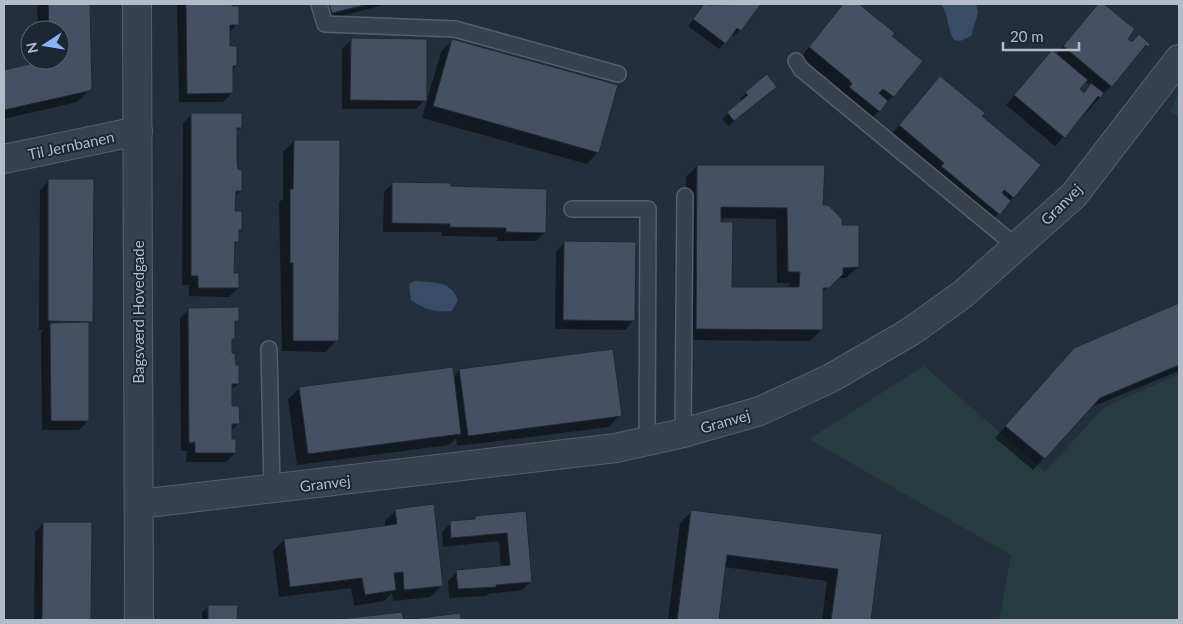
<svg xmlns="http://www.w3.org/2000/svg" width="1183" height="624" font-family="Lato,sans-serif">
  <style>
    .green { fill: #263c3f }
    .water { fill: #394c67 }
    .shadow { fill: #0007; fill-rule: evenodd }
    .building { fill: #455162; stroke: #1f2835; fill-rule: evenodd }
    .lines { fill: none; stroke-linecap: round; stroke-linejoin: round }
    .service-casing { stroke: #565f6c; stroke-width: 18 }
    .minor-casing { stroke: #565f6c; stroke-width: 30 }
    .tertiary-casing { stroke: #565f6c; stroke-width: 30 }
    .service { stroke: #38414e; stroke-width: 15 }
    .minor { stroke: #38414e; stroke-width: 28 }
    .tertiary { stroke: #38414e; stroke-width: 28 }
    .labels { text-anchor: middle; dominant-baseline: central; stroke-width: 4; stroke-linejoin: round; paint-order: stroke }
    .street-label { font-size: 15px; fill: #b4bcc9; stroke: #1d2633 }
  </style>
  <rect width="100%" height="100%" fill="#242f3e"/>
  <g class="green">
    <path d="M 1179,92 L 1179,117 L 1170,111 Z"/>
    <path d="M 924,366 L 1045,472 L 1103,408 L 1179,374 L 1179,620 L 999,620 L 1011,555 L 809,439 Z"/>
  </g>
  <g class="water">
    <path d="M 941,4 L 976,4 L 978,13 L 971,36 L 960,41 L 954,40 C 947,28 949,15 941,4 Z"/>
    <path d="M 415,281 C 435,283 450,280 458,300 L 452,311 C 435,313 425,309 411,300 L 409,284 Z"/>
  </g>
  <g class="shadow">
    <path d="M 37,4 L 88,4 L 91,88 L 77,102 L 4,119 L 4,71 L 39,63 L 39,60 L 60,60 L 60,30 L 38,30 Z"/>
    <path d="M 177,4 L 231,4 L 237,24 L 229,33 L 229,47 L 236,66 L 232,70 L 232,93 L 223,102 L 179,102 Z"/>
    <path d="M 318,4 L 387,4 L 323,21 Z"/>
    <path d="M 705,4 L 708,6 L 710,4 L 760,4 L 740,30 L 734,36 L 732,34 L 719,49 L 688,26 Z"/>
    <path d="M 844,4 L 857,4 L 893,33 L 890,36 L 921,61 L 893,96 L 870,120 L 841,97 L 844,94 L 840,89 L 801,57 Z"/>
    <path d="M 1099,4 L 1102,4 L 1134,30 L 1126,39 L 1131,43 L 1149,44 L 1137,54 L 1111,86 L 1055,146 L 1006,105 L 1052,51 L 1056,55 ZM 1085,81 L 1091,86 L 1083,93 L 1078,89 Z"/>
    <path d="M 351,40 L 425,100 L 416,109 L 342,109 L 342,49 Z"/>
    <path d="M 452,40 L 598,152 L 587,164 L 422,118 L 441,52 Z"/>
    <path d="M 940,77 L 980,116 L 1013,197 L 988,225 L 889,137 Z"/>
    <path d="M 746,93 L 769,93 L 728,126 L 722,119 L 742,102 L 740,99 Z"/>
    <path d="M 192,114 L 241,127 L 236,132 L 236,159 L 241,191 L 234,197 L 234,212 L 241,230 L 238,233 L 238,241 L 233,246 L 233,274 L 238,288 L 229,297 L 189,296 L 189,285 L 182,285 L 183,123 Z"/>
    <path d="M 294,141 L 337,340 L 326,352 L 282,351 L 279,202 L 283,199 L 283,152 Z"/>
    <path d="M 698,165 L 822,206 L 841,226 L 858,267 L 846,278 L 836,278 L 822,293 L 822,329 L 810,341 L 685,340 L 686,177 ZM 720,218 L 776,219 L 777,283 L 789,283 L 789,288 L 731,288 Z"/>
    <path d="M 49,181 L 92,321 L 88,326 L 88,421 L 79,430 L 42,430 L 41,333 L 44,330 L 39,330 L 40,190 Z"/>
    <path d="M 393,183 L 450,187 L 545,232 L 536,241 L 497,241 L 498,237 L 442,236 L 441,232 L 383,232 L 384,192 Z"/>
    <path d="M 565,242 L 634,320 L 625,330 L 555,329 L 556,252 Z"/>
    <path d="M 1179,305 L 1179,371 L 1089,408 L 1033,470 L 995,438 L 1075,349 Z"/>
    <path d="M 189,309 L 238,320 L 233,324 L 230,354 L 238,384 L 230,391 L 230,408 L 238,424 L 231,431 L 235,453 L 226,462 L 186,462 L 187,451 L 181,451 L 180,318 Z"/>
    <path d="M 460,370 L 620,415 L 609,427 L 457,446 L 456,438 L 449,445 L 297,465 L 288,399 L 300,388 L 453,377 Z"/>
    <path d="M 396,510 L 441,586 L 430,597 L 393,601 L 392,593 L 384,601 L 354,606 L 351,588 L 279,597 L 273,551 L 284,540 L 385,527 L 385,521 Z"/>
    <path d="M 524,512 L 531,581 L 522,590 L 488,594 L 486,596 L 449,598 L 448,581 L 457,572 L 501,567 L 499,541 L 443,547 L 442,532 L 451,523 L 472,520 L 475,517 Z"/>
    <path d="M 691,512 L 880,535 L 870,620 L 822,620 L 827,581 L 724,567 L 718,620 L 668,620 L 680,523 Z"/>
    <path d="M 44,523 L 90,523 L 89,620 L 34,620 L 35,532 Z"/>
    <path d="M 209,606 L 236,606 L 236,620 L 202,620 L 202,612 Z"/>
    <path d="M 401,614 L 402,620 L 344,620 Z"/>
  </g>
  <g class="building">
    <path d="M 48,4 L 90,4 L 92,88 L 89,91 L 4,110 L 4,70 L 47,60 L 60,60 L 60,30 L 49,30 Z"/>
    <path d="M 186,4 L 232,4 L 232,6 L 239,6 L 239,25 L 230,25 L 230,46 L 237,46 L 237,66 L 233,66 L 233,93 L 187,94 Z"/>
    <path d="M 329,4 L 369,4 L 332,13 Z"/>
    <path d="M 704,4 L 709,5 L 761,4 L 741,31 L 737,28 L 726,44 L 693,19 Z"/>
    <path d="M 843,4 L 859,4 L 895,33 L 892,36 L 923,61 L 894,97 L 883,89 L 879,93 L 888,101 L 880,112 L 849,87 L 852,84 L 849,80 L 809,47 Z"/>
    <path d="M 1098,4 L 1104,4 L 1135,29 L 1128,39 L 1132,42 L 1139,34 L 1150,44 L 1148,47 L 1146,45 L 1112,87 L 1063,46 Z"/>
    <path d="M 351,38 L 427,39 L 427,101 L 350,100 Z"/>
    <path d="M 452,39 L 618,85 L 599,153 L 433,106 Z"/>
    <path d="M 1052,50 L 1088,80 L 1080,89 L 1084,93 L 1091,83 L 1104,93 L 1100,98 L 1098,96 L 1065,138 L 1014,95 Z"/>
    <path d="M 767,74 L 777,87 L 734,121 L 727,112 L 748,95 L 745,92 Z"/>
    <path d="M 940,76 L 985,113 L 982,116 L 1041,165 L 1014,198 L 1004,190 L 1002,193 L 1011,201 L 1000,215 L 941,166 L 944,163 L 899,125 Z"/>
    <path d="M 191,113 L 242,113 L 242,128 L 237,128 L 237,159 L 238,169 L 242,170 L 242,191 L 236,191 L 235,211 L 242,211 L 242,230 L 239,230 L 239,242 L 235,242 L 234,273 L 239,273 L 239,288 L 198,288 L 198,276 L 191,276 Z"/>
    <path d="M 294,140 L 340,140 L 339,341 L 293,341 L 293,263 L 290,263 L 290,189 L 293,189 Z"/>
    <path d="M 697,165 L 825,165 L 823,205 L 828,205 L 842,219 L 842,225 L 859,225 L 859,267 L 843,268 L 843,274 L 829,288 L 823,288 L 823,330 L 696,329 ZM 721,207 L 787,208 L 788,272 L 800,272 L 799,287 L 732,287 L 733,222 L 721,222 Z"/>
    <path d="M 48,179 L 94,179 L 93,322 L 48,321 Z"/>
    <path d="M 392,182 L 451,183 L 451,186 L 547,189 L 546,233 L 506,232 L 506,228 L 450,227 L 450,224 L 392,223 Z"/>
    <path d="M 564,241 L 636,242 L 635,321 L 563,320 Z"/>
    <path d="M 1179,303 L 1179,365 L 1100,398 L 1045,459 L 1005,426 L 1074,348 Z"/>
    <path d="M 239,307 L 239,321 L 235,321 L 235,339 L 232,339 L 232,353 L 235,353 L 236,365 L 239,365 L 239,384 L 232,384 L 232,406 L 239,406 L 240,424 L 232,424 L 232,439 L 236,439 L 236,453 L 195,453 L 195,442 L 189,443 L 188,308 Z"/>
    <path d="M 89,322 L 89,421 L 51,421 L 50,323 Z"/>
    <path d="M 613,349 L 622,416 L 468,436 L 459,369 Z"/>
    <path d="M 453,367 L 461,434 L 308,454 L 299,387 Z"/>
    <path d="M 434,504 L 443,586 L 404,590 L 403,572 L 394,573 L 396,590 L 365,595 L 362,578 L 290,587 L 284,539 L 397,524 L 395,509 Z"/>
    <path d="M 691,510 L 882,534 L 871,620 L 831,620 L 838,569 L 727,555 L 719,620 L 677,620 Z"/>
    <path d="M 526,511 L 532,582 L 496,585 L 496,587 L 458,589 L 456,570 L 510,565 L 507,533 L 451,538 L 450,521 L 475,519 L 475,516 Z"/>
    <path d="M 43,522 L 92,522 L 91,620 L 42,620 Z"/>
    <path d="M 208,605 L 238,605 L 237,620 L 208,620 Z"/>
    <path d="M 402,612 L 404,620 L 460,613 L 461,620 L 333,620 Z"/>
  </g>
  <g class="lines">
    <g class="service-casing">
      <g id="service">
        <path d="M 319,4 L 325,24 L 455,29 L 618,74"/>
        <path d="M 796,61 L 801,69 L 1017,247"/>
        <path d="M 572,209 L 648,209 L 647,441"/>
        <path d="M 269,349 L 272,489"/>
        <path d="M 683,433 L 685,196"/>
      </g>
    </g>
    <g class="minor-casing">
      <g id="minor">
        <path d="M 4,159 L 138,131"/>
        <path d="M 139,504 L 616,448 L 683,433 L 760,411 L 831,378 L 910,332 L 963,294 L 1074,195 L 1179,59"/>
      </g>
    </g>
    <g class="tertiary-casing">
      <path id="tertiary" d="M 137,4 L 139,620"/>
    </g>
    <use href="#service" class="service"/>
    <use href="#minor" class="minor"/>
    <use href="#tertiary" class="tertiary"/>
  </g>
  <g class="labels">
    <g class="street-label">
      <text transform="translate(71 145) rotate(-12)">Til Jernbanen</text>
      <text transform="translate(1061 204) rotate(-45)">Granvej</text>
      <text transform="translate(138 312) rotate(-90)">Bagsværd Hovedgade</text>
      <text transform="translate(725 421) rotate(-16)">Granvej</text>
      <text transform="translate(325 483) rotate(-7)">Granvej</text>
    </g>
  </g>
  <rect width="1183" height="624" fill="none" stroke="#b4bcc9" stroke-width="10"/>
  <g transform="translate(45 45) rotate(258)"><circle r="24" fill="#1d2633" stroke="#59626f"/>
  <path d="M0-4L9 19L0 12L-9 19Z" fill="#8ab4f8"/>
  <text y="-8" font-size="14" font-weight="bold" text-anchor="middle" fill="#b4bcc9">N</text>
  </g>
  <path d="M1003 42v8h76v-8" fill="none" stroke="#b4bcc9" stroke-width="2.5"/>
  <text x="1010" y="42" font-size="15" fill="#b4bcc9" stroke="#1d2633" stroke-width="4" paint-order="stroke">20 m</text>
</svg>
